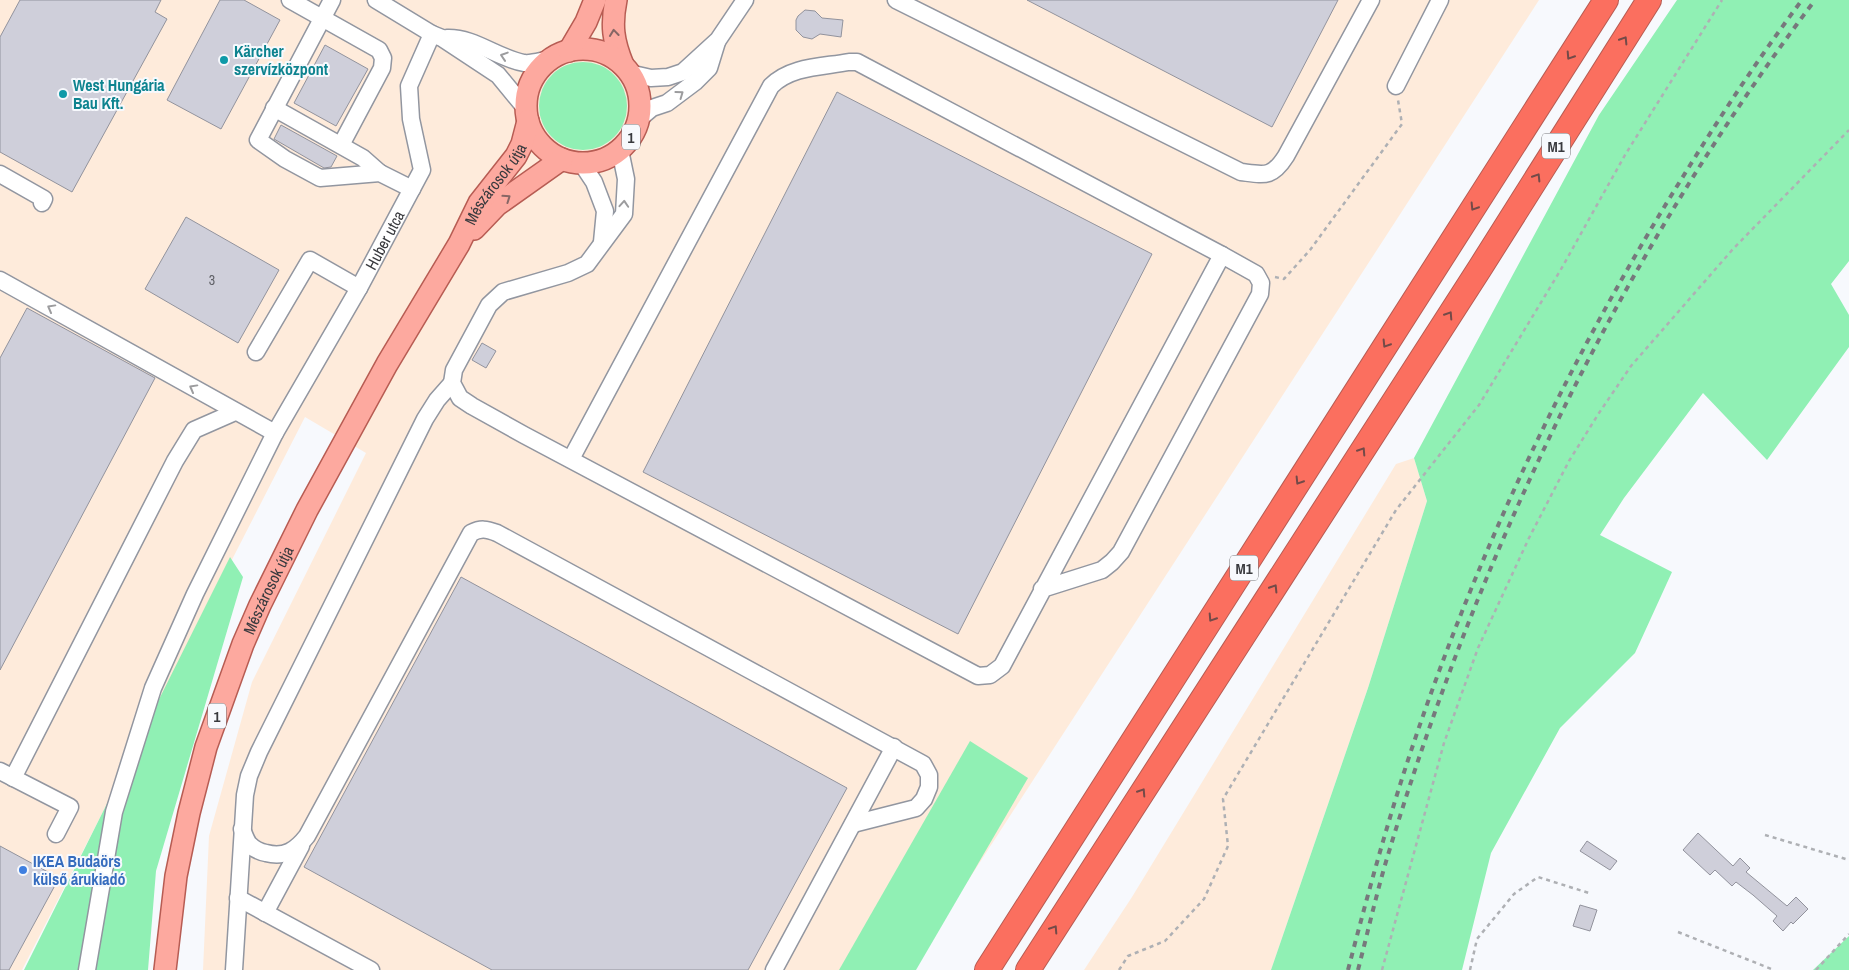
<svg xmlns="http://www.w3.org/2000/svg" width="1849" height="970" font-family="'Archivo Narrow',sans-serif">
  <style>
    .industrial { fill: #feebdb }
    .green { fill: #90f0b4 }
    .building { fill: #cfcfda; stroke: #92939d }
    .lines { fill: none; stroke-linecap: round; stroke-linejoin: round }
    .minor-casing { stroke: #9296a0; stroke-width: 19 }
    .major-casing { stroke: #b75c53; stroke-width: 24 }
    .highway-casing { stroke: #b75c53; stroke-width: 26 }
    .path { stroke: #aeb0b4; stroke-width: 2.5; stroke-dasharray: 4 4; stroke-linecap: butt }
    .minor { stroke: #fff; stroke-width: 16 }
    .major { stroke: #fda99f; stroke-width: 21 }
    .highway { stroke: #fb6f5f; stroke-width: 24 }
    .rail { stroke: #77787c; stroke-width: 4; stroke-dasharray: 6 6; stroke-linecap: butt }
    .oneway { stroke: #876665 }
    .oneway2 { stroke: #734a48 }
    .oneway3 { stroke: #9c9c9e }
    .culture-dot { fill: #0f9aa8; stroke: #f7f9fd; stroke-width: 2 }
    .shop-dot { fill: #3f7fe0; stroke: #f7f9fd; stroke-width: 2 }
    .labels { text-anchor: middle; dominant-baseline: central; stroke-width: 4; stroke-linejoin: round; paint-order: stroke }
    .number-label { font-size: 14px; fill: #5e5f65 }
    .shield { fill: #f7f9fd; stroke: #727377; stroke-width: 1 }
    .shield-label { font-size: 15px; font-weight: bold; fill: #393a3e }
    .culture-label { font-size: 16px; font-weight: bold; fill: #0d838f; stroke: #f7f9fd; text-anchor: start }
    .street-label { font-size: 16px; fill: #393a3e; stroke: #f7f9fd }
    .shop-label { font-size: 16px; font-weight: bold; fill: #366cbe; stroke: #f7f9fd; text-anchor: start }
  </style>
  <rect width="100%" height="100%" fill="#f7f9fd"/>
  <g class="industrial">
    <path d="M 0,0 L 1539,0 L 910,970 L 203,970 L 209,836 L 252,682 L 366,453 L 305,417 L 22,970 L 0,970 Z"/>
    <path d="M 1414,458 L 1427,501 L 1368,688 L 1271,970 L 1084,970 L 1132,897 L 1396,464 Z"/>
  </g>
  <g class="green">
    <path d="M 1677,0 L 1849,0 L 1849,261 L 1831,284 L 1849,315 L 1849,347 L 1767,460 L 1703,393 L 1624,498 L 1600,535 L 1672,572 L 1635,653 L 1560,728 L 1491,853 L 1462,970 L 1271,970 L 1368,688 L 1427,501 L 1414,458 L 1599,115 Z"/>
    <circle cx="583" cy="106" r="44"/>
    <path d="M 230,557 L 243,577 L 156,871 L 148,970 L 24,970 Z"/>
    <path d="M 970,741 L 1028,778 L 916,970 L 839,970 Z"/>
    <path d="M 1849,936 L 1849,970 L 1813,970 Z"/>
  </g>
  <g class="building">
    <path d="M 20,0 L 161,0 L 155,12 L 167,19 L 72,192 L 0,152 L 0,37 Z"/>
    <path d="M 220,0 L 244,0 L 280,20 L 221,129 L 167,100 Z"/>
    <path d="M 1027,0 L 1338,0 L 1272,127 Z"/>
    <path d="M 805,10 L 815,11 L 822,18 L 843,20 L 841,37 L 820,34 L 812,39 L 803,37 L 796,30 L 796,20 L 798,16 Z"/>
    <path d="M 325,45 L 368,69 L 336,126 L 294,103 Z"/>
    <path d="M 837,92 L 1152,254 L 958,634 L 643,472 Z"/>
    <path d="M 281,125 L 337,156 L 331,167 L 324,168 L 274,139 Z"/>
    <path d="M 186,217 L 279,270 L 238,343 L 145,289 Z"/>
    <path d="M 27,308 L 155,378 L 0,670 L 0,358 Z"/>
    <path d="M 482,343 L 496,351 L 486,368 L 472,360 Z"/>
    <path d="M 461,577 L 847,788 L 748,970 L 492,970 L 304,867 Z"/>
    <path d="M 1698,833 L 1733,866 L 1740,858 L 1750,868 L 1746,872 L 1787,906 L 1796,897 L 1808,909 L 1793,924 L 1791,922 L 1783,931 L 1773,921 L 1777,916 L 1753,895 L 1736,882 L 1732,886 L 1715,870 L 1710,875 L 1683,850 Z"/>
    <path d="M 1587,841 L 1617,861 L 1610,870 L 1580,851 Z"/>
    <path d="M 0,846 L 59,878 L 9,970 L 0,970 Z"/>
    <path d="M 1580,905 L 1597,910 L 1590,931 L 1573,926 Z"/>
  </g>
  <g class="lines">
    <g class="minor-casing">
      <g id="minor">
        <path d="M 290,0 L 379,50 L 383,58 L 382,68 L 341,145"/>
        <path d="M 332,0 L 258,140 L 285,159 L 320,178 L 380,173 L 412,189"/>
        <path d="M 376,0 L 432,34 L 442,38 L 498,75 L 526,109"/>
        <path d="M 896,0 L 1241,172 C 1265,175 1272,178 1286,156 L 1371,0"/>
        <path d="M 447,38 C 474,37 497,58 524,63 C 532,64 543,60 551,59"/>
        <path d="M 629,73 L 651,78 L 668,77 L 683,72 L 718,40 L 745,0"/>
        <path d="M 1396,86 L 1440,0"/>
        <path d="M 274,108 L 363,158 L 380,173"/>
        <path d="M 639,119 L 652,108 L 667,103 L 695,82 L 709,68 L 717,42"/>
        <path d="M 620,150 L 626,179 L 624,214 L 587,264 L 568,273 L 503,292 L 489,305 L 454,370 L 452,383 L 460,398 L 472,406 L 524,435 L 978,676 L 990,675 L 1002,666 L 1222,255 L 1256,274 L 1261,283 L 1260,294 L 1121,552 L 1112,562 L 1102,570 L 1042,589"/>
        <path d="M 582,164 L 594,182 L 605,211 L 602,242"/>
        <path d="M 0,174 L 44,199 L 42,203"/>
        <path d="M 0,280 L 275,433"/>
        <path d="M 256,352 L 310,260 L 359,288"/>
        <path d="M 571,459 L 771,86 C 791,66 822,67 849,62 L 857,62 L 1222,255"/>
        <path d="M 0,771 L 70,807 L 56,834"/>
        <path d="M 13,778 L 175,461 L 194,430 L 235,412"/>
        <path d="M 242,829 C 244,834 246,840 249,844 C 253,848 260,852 266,853 C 285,858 296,850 307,836 L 471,533 C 481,528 486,529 497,533 L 923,764 L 929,775 L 929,787 L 924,799 L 916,808 L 853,824"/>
        <path d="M 238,898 L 371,970"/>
        <path d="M 265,913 L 301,846"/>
        <path id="s1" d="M 87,970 L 114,812 L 153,688 L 195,594 L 275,433 L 359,288 L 422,170 L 411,119 L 409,86 L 432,34"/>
        <path d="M 234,970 L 245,795 L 249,776 L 259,752 L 425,419 L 437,400 L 452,383"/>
        <path d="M 774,970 L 894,747"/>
      </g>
    </g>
    <g class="major-casing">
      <g id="major">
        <path d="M 616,0 C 611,25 613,41 623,65"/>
        <circle cx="583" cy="106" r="57"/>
        <path d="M 569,51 L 586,22 L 595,0"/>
        <path d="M 474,229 L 497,205 L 562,159"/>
        <path id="s2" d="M 165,970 L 176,876 L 189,813 L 206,747 L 243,644 L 260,605 L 307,510 L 387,364 L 459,244 L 479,203 L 516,156 L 522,144 L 528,121"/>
      </g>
    </g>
    <g class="highway-casing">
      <g id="highway">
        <path d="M 987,970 L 1606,0"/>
        <path d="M 1028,970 L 1480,268 L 1649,0"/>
      </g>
    </g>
    <g class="path">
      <path d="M 1275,277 L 1284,279 L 1310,250 L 1402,124 L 1398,100"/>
      <path d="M 1765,835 L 1849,860"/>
      <path d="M 1678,932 L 1774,970"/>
      <path d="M 1119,970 L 1128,956 L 1165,941 L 1204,899 L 1228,846 L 1223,799 L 1396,510 L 1479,405 L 1560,271 L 1625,155 L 1722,0"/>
      <path d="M 1382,970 L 1444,743 L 1478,648 L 1529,538 L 1569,461 L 1599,413 L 1631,366 L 1733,249 L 1849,130"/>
      <path d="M 1470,970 L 1477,939 L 1514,894 L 1538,877 L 1589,893"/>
      <path d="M 1816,970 L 1849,934"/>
    </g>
    <use href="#minor" class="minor"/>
    <use href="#major" class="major"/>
    <use href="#highway" class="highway"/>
    <g class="rail">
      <path d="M 1348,970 C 1367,897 1387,823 1411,751 C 1478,550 1571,355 1684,175 C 1721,115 1760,56 1802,0"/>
      <path d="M 1358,970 C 1367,935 1375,900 1385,865 C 1477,555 1620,258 1815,0"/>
    </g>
  </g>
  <defs><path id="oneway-chevron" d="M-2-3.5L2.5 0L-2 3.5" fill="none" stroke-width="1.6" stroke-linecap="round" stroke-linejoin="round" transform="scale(1.25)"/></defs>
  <g class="oneway">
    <use href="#oneway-chevron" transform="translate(614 33) rotate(-96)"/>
    <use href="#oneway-chevron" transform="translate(507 198) rotate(-35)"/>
  </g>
  <g class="oneway2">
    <use href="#oneway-chevron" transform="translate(1624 40) rotate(-58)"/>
    <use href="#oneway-chevron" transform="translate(1570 56) rotate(123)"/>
    <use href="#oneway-chevron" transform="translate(1537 177) rotate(-58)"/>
    <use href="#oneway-chevron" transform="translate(1474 207) rotate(122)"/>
    <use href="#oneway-chevron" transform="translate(1449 315) rotate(-57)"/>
    <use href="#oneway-chevron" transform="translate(1386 344) rotate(122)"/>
    <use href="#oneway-chevron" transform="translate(1362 451) rotate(-57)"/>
    <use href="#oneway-chevron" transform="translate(1299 481) rotate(122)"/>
    <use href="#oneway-chevron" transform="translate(1274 588) rotate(-58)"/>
    <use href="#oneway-chevron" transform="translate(1212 618) rotate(123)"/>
    <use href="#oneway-chevron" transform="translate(1142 792) rotate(-57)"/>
    <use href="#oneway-chevron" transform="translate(1054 929) rotate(-57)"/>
  </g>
  <g class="oneway3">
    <use href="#oneway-chevron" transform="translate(504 56) rotate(-162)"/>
    <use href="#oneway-chevron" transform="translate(680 94) rotate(-36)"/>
    <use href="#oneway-chevron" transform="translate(624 204) rotate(-86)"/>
    <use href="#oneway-chevron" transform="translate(51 308) rotate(-151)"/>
    <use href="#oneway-chevron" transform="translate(193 388) rotate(-151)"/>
  </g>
  <g class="culture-dot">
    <circle cx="224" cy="60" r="5"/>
    <circle cx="63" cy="94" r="5"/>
  </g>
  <circle class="shop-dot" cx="23" cy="870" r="5"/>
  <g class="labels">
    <g class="number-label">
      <text x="212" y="280">3</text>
    </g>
    <g class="shield">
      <rect x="622" y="124.5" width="18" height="25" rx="4"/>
      <rect x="1542" y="133.5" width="28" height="25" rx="4"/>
      <rect x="1230" y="555.5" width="28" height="25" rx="4"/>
      <rect x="208" y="703.5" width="18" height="25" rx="4"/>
    </g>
    <g class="shield-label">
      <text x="631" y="137">1</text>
      <text x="1556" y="146">M1</text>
      <text x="1244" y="568">M1</text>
      <text x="217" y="716">1</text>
    </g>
    <g class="culture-label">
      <text x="234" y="51">Kärcher<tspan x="234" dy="18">szervízközpont</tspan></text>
      <text x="73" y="85">West Hungária<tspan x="73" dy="18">Bau Kft.</tspan></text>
    </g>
    <g class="street-label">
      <text stroke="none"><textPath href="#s2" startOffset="862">Mészárosok útja</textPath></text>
      <text stroke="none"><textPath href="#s1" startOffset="795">Huber utca</textPath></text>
      <text stroke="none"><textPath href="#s2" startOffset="396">Mészárosok útja</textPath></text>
    </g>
    <g class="shop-label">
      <text x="33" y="861">IKEA Budaörs<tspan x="33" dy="18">külső árukiadó</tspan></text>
    </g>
  </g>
</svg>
